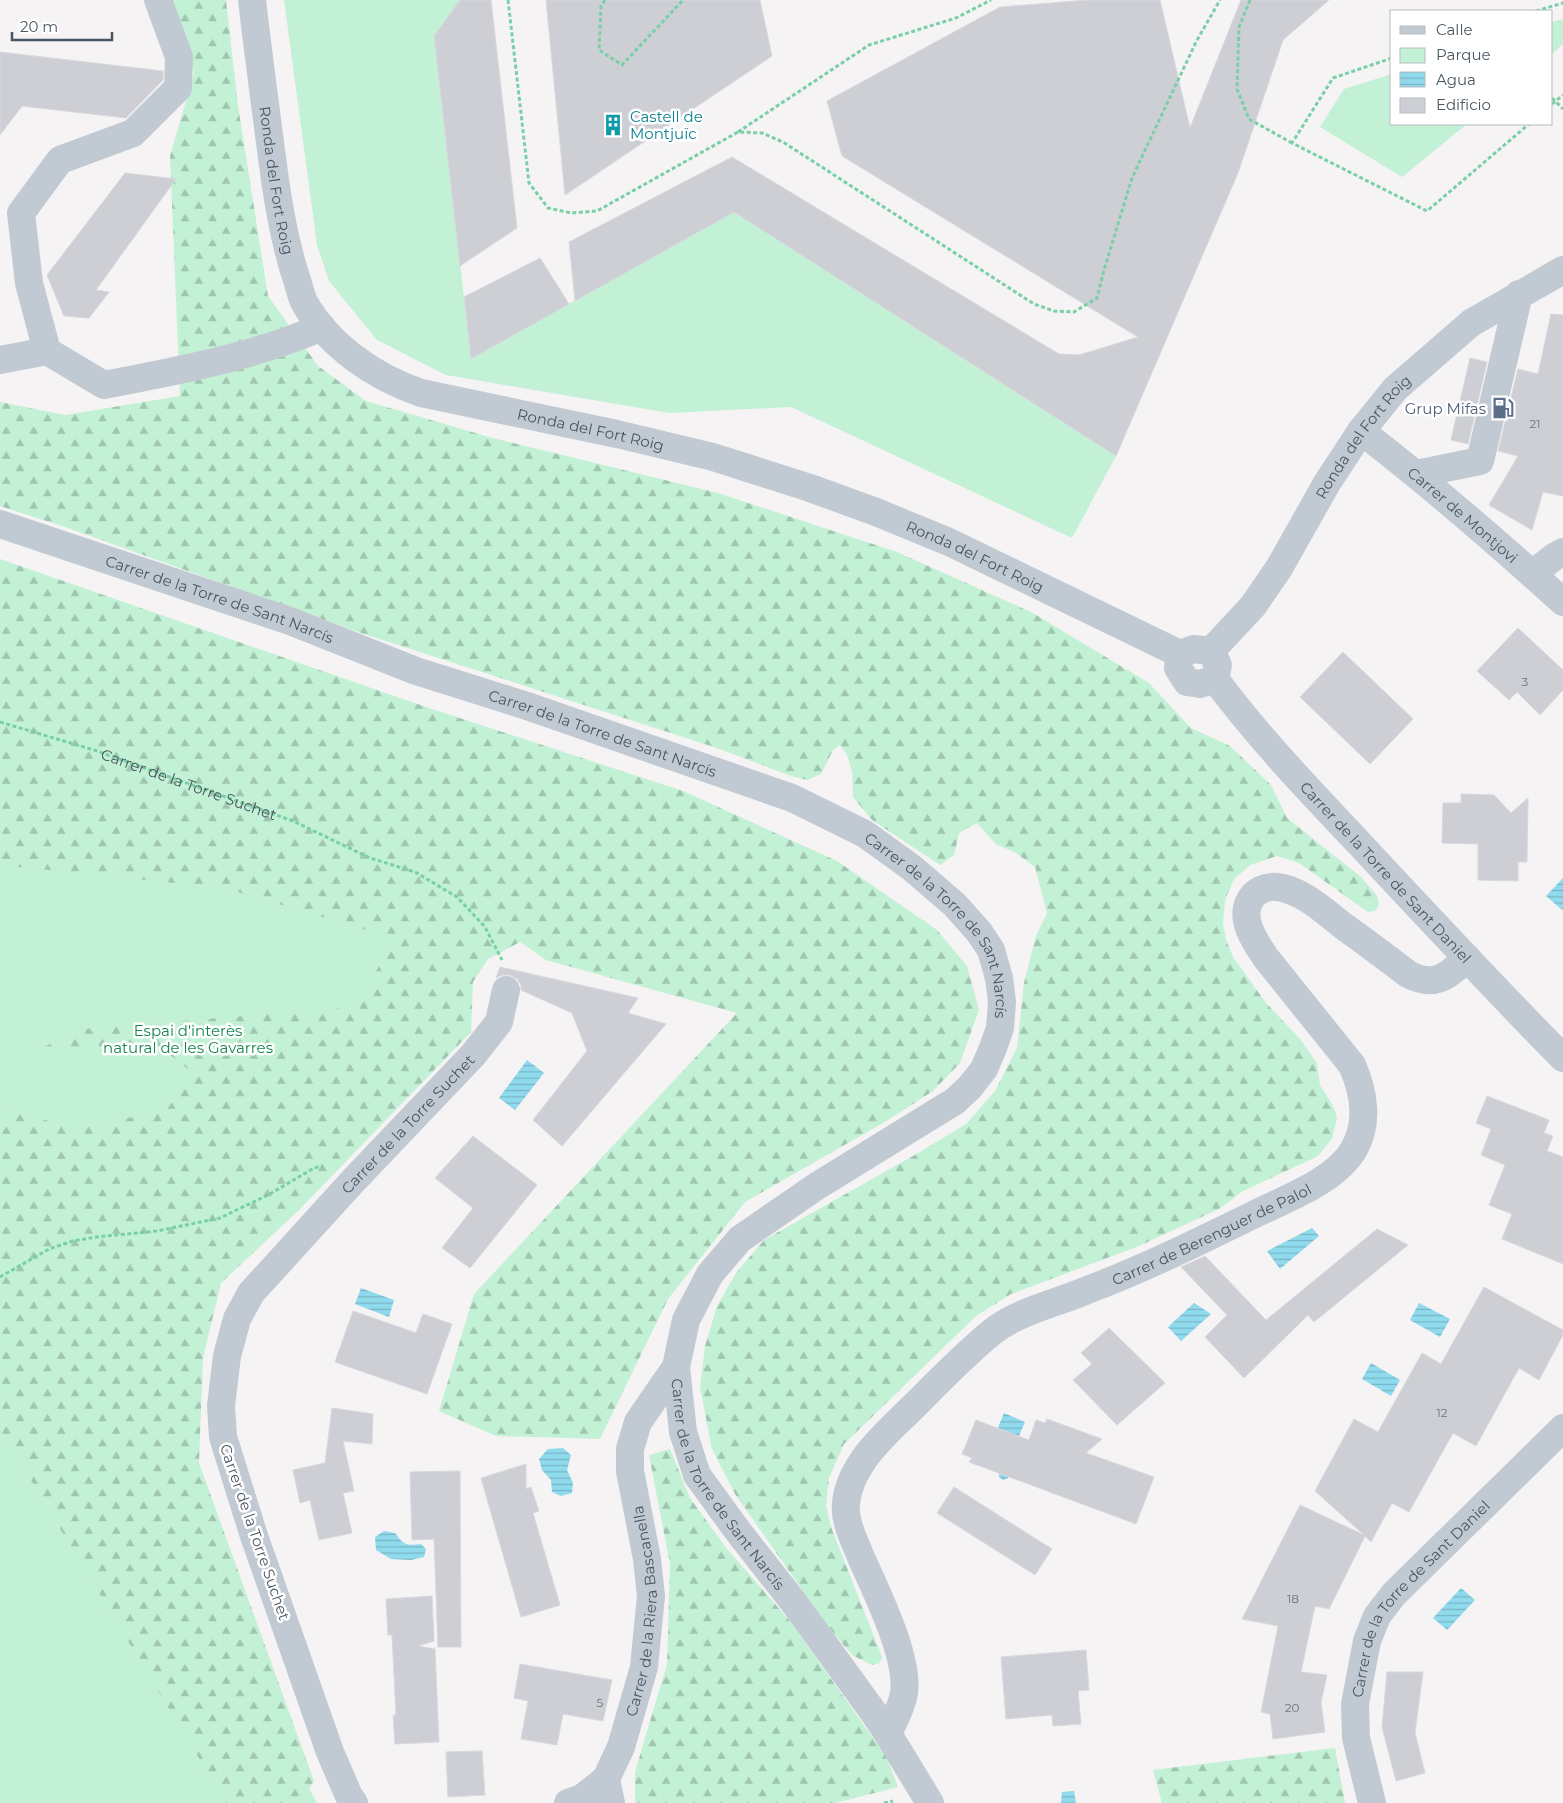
<svg xmlns="http://www.w3.org/2000/svg" width="1563" height="1803" font-family="Montserrat,sans-serif">
  <style>
    .green { fill: #c3f1d5 }
    .forest { fill: url(#forest-firs) }
    .water { fill: url(#water-rules) }
    .building { fill: #cdcfd5; stroke: #d7d9de }
    .lines { fill: none; stroke-linecap: round; stroke-linejoin: round }
    .path { stroke: #7ad0a6; stroke-width: 3; stroke-dasharray: 4 2.5; stroke-linecap: butt }
    .minor { stroke: #c1cad2; stroke-width: 28 }
    .labels { text-anchor: middle; dominant-baseline: central; stroke-width: 5; stroke-linejoin: round; paint-order: stroke }
    .number-label { font-size: 12px; fill: #6b747e }
    .culture-label { font-size: 15px; fill: #0d838f; stroke: #fff; text-anchor: start }
    .street-label { font-size: 15px; fill: #4a5661; stroke: #fff }
    .service-label { font-size: 15px; fill: #4e5e75; stroke: #fff; text-anchor: end }
    .park-label { font-size: 15px; fill: #17864f; stroke: #fff }
  </style>
  <defs>
    <pattern id="forest-firs" width="22" height="20" patternUnits="userSpaceOnUse" patternTransform="scale(1.25)"><rect width="22" height="20" fill="#c3f1d5"/><path d="M5 1l3.5 6h-7zM16 11l3.5 6h-7z" fill="#a0c6b0"/></pattern>
    <pattern id="water-rules" width="6" height="5" patternUnits="userSpaceOnUse" patternTransform="scale(1.25)"><rect width="6" height="5" fill="#90daee"/><path d="M0 2.5h6" fill="none" stroke="#78b4c4"/></pattern>
  </defs>
  <rect width="100%" height="100%" fill="#f5f3f3"/>
  <g class="green">
    <path d="M 284,0 L 460,0 L 434,36 L 471,358 L 734,212 L 1116,456 L 1072,538 L 791,407 L 669,413 L 446,375 L 377,340 L 329,281 L 317,245 Z"/>
    <path d="M 1563,19 L 1563,44 L 1552,54 L 1552,22 Z"/>
    <path d="M 1392,74 L 1392,124 L 1467,124 L 1402,177 L 1320,127 L 1344,89 Z"/>
    <path d="M 0,805 L 439,903 L 220,1272 L 190,1338 L 193,1447 L 299,1770 L 317,1803 L 0,1803 Z"/>
  </g>
  <g class="forest">
    <path d="M 171,0 L 226,0 L 238,106 L 268,296 L 318,366 L 366,401 L 489,437 L 718,493 L 897,552 L 1031,612 L 1149,683 L 1191,728 L 1230,746 L 1271,785 L 1287,818 L 1361,877 L 1377,896 L 1379,904 L 1375,911 L 1368,912 L 1299,863 L 1277,856 L 1250,865 L 1234,879 L 1225,900 L 1223,923 L 1226,940 L 1233,957 L 1266,1003 L 1300,1039 L 1317,1063 L 1320,1085 L 1332,1104 L 1337,1117 L 1332,1139 L 1318,1156 L 1243,1191 L 1219,1209 L 1139,1246 L 1011,1294 L 976,1316 L 844,1444 L 829,1478 L 826,1505 L 831,1527 L 882,1657 L 880,1663 L 872,1665 L 852,1655 L 827,1625 L 735,1494 L 712,1449 L 700,1387 L 705,1346 L 717,1306 L 736,1273 L 764,1240 L 920,1152 L 966,1124 L 995,1091 L 1017,1048 L 1024,983 L 1036,936 L 1047,913 L 1035,867 L 1016,853 L 996,844 L 977,823 L 959,833 L 954,855 L 940,865 L 872,820 L 853,797 L 852,771 L 847,755 L 840,745 L 833,750 L 821,774 L 807,780 L 791,776 L 717,748 L 358,632 L 68,528 L 0,506 L 0,402 L 65,415 L 180,396 L 170,156 L 194,73 Z"/>
    <path d="M 0,559 L 429,708 L 683,791 L 837,861 L 937,930 L 967,966 L 979,1010 L 960,1063 L 933,1091 L 888,1120 L 745,1202 L 668,1299 L 600,1439 L 496,1436 L 439,1411 L 474,1294 L 737,1013 L 546,960 L 520,942 L 488,959 L 473,982 L 471,1032 L 300,1209 L 221,1283 L 203,1358 L 199,1463 L 314,1781 L 300,1803 L 226,1803 L 0,1429 L 0,1108 L 71,1127 L 165,1112 L 193,1073 L 169,1054 L 37,1050 L 83,1029 L 357,1007 L 394,938 L 224,888 L 0,865 Z"/>
    <path d="M 670,1449 L 690,1498 L 727,1549 L 789,1620 L 886,1756 L 898,1787 L 835,1803 L 635,1803 L 635,1772 L 667,1664 L 670,1564 L 649,1455 Z"/>
    <path d="M 1335,1748 L 1345,1803 L 1162,1803 L 1153,1770 Z"/>
  </g>
  <g class="water">
    <path d="M 1563,878 L 1563,909 L 1562,910 L 1546,896 Z"/>
    <path d="M 527,1060 L 544,1073 L 515,1110 L 499,1098 Z"/>
    <path d="M 1312,1228 L 1319,1236 L 1280,1269 L 1267,1251 Z"/>
    <path d="M 361,1288 L 394,1300 L 389,1317 L 355,1304 Z"/>
    <path d="M 1194,1303 L 1211,1314 L 1181,1341 L 1168,1327 Z"/>
    <path d="M 1419,1303 L 1450,1319 L 1440,1337 L 1410,1320 Z"/>
    <path d="M 1371,1363 L 1400,1380 L 1391,1396 L 1362,1379 Z"/>
    <path d="M 1004,1413 L 1025,1422 L 1005,1469 L 1009,1476 L 1008,1478 L 1003,1480 L 999,1477 L 999,1472 L 982,1466 Z"/>
    <path d="M 563,1448 L 571,1455 L 567,1470 L 573,1483 L 572,1493 L 561,1496 L 552,1492 L 551,1480 L 542,1470 L 539,1459 L 548,1449 Z"/>
    <path d="M 384,1531 L 395,1533 C 404,1545 406,1546 421,1544 L 426,1549 L 424,1557 L 411,1560 L 391,1559 L 376,1550 L 375,1537 Z"/>
    <path d="M 1461,1588 L 1475,1600 L 1447,1630 L 1433,1618 Z"/>
    <path d="M 1074,1791 L 1076,1803 L 1061,1803 L 1062,1792 Z"/>
  </g>
  <g class="building">
    <path d="M 460,0 L 491,0 L 517,228 L 460,266 L 434,36 Z"/>
    <path d="M 546,0 L 760,0 L 772,56 L 565,195 Z"/>
    <path d="M 1088,0 L 1160,0 L 1190,128 L 1241,0 L 1329,0 L 1283,40 L 1238,173 L 1116,456 L 734,212 L 575,301 L 569,242 L 732,157 L 1059,354 L 1079,355 L 1138,337 L 842,156 L 827,101 L 1000,7 Z"/>
    <path d="M 0,52 L 163,71 L 163,80 L 126,118 L 22,106 L 0,135 Z"/>
    <path d="M 125,173 L 176,179 L 96,290 L 109,292 L 89,318 L 64,316 L 47,275 Z"/>
    <path d="M 540,258 L 569,304 L 471,359 L 464,297 Z"/>
    <path d="M 1551,314 L 1563,315 L 1563,496 L 1543,492 L 1532,530 L 1489,505 L 1518,456 L 1498,451 L 1518,369 L 1538,374 Z"/>
    <path d="M 1470,358 L 1487,362 L 1468,444 L 1451,440 Z"/>
    <path d="M 1518,628 L 1563,670 L 1563,690 L 1540,715 L 1517,692 L 1509,700 L 1477,671 Z"/>
    <path d="M 1343,652 L 1413,719 L 1370,764 L 1300,697 Z"/>
    <path d="M 1461,794 L 1494,795 L 1511,813 L 1528,798 L 1527,862 L 1518,862 L 1518,881 L 1478,880 L 1478,844 L 1442,843 L 1443,803 L 1461,803 Z"/>
    <path d="M 500,967 L 638,998 L 628,1013 L 666,1024 L 562,1146 L 533,1120 L 587,1051 L 572,1013 L 521,990 L 521,985 L 517,979 L 510,975 L 502,975 L 496,978 Z"/>
    <path d="M 1487,1096 L 1549,1120 L 1544,1133 L 1553,1136 L 1547,1151 L 1563,1157 L 1563,1264 L 1502,1239 L 1512,1214 L 1489,1205 L 1505,1165 L 1481,1155 L 1491,1129 L 1476,1123 Z"/>
    <path d="M 473,1136 L 537,1185 L 470,1268 L 442,1248 L 473,1208 L 435,1178 Z"/>
    <path d="M 1377,1229 L 1408,1245 L 1314,1322 L 1308,1315 L 1244,1378 L 1205,1337 L 1227,1315 L 1181,1267 L 1205,1256 L 1266,1320 Z"/>
    <path d="M 1484,1287 L 1563,1330 L 1563,1335 L 1539,1380 L 1519,1368 L 1476,1446 L 1453,1433 L 1409,1512 L 1392,1503 L 1371,1542 L 1365,1536 L 1329,1609 L 1315,1606 L 1301,1672 L 1327,1675 L 1321,1702 L 1325,1732 L 1273,1739 L 1270,1714 L 1261,1712 L 1278,1626 L 1242,1619 L 1300,1505 L 1364,1535 L 1315,1491 L 1354,1419 L 1378,1432 L 1422,1353 L 1441,1364 Z"/>
    <path d="M 353,1311 L 416,1333 L 423,1314 L 452,1324 L 427,1394 L 335,1362 Z"/>
    <path d="M 1109,1328 L 1165,1383 L 1117,1425 L 1073,1380 L 1092,1364 L 1081,1353 Z"/>
    <path d="M 332,1408 L 373,1414 L 372,1444 L 343,1441 L 354,1491 L 343,1493 L 352,1533 L 319,1540 L 310,1500 L 300,1503 L 293,1470 L 325,1463 Z"/>
    <path d="M 1047,1419 L 1102,1439 L 1086,1453 L 1154,1477 L 1136,1524 L 969,1462 L 972,1458 L 962,1454 L 976,1420 L 1029,1440 L 1036,1420 L 1045,1423 Z"/>
    <path d="M 526,1464 L 526,1489 L 531,1487 L 539,1511 L 533,1513 L 560,1605 L 521,1617 L 481,1478 Z"/>
    <path d="M 460,1471 L 461,1647 L 438,1647 L 434,1539 L 412,1540 L 410,1472 Z"/>
    <path d="M 954,1487 L 1052,1549 L 1035,1575 L 937,1513 Z"/>
    <path d="M 432,1596 L 434,1641 L 418,1646 L 435,1649 L 439,1742 L 395,1744 L 393,1715 L 396,1715 L 392,1635 L 388,1635 L 386,1599 Z"/>
    <path d="M 1086,1650 L 1089,1690 L 1078,1691 L 1081,1724 L 1053,1726 L 1052,1715 L 1006,1719 L 1001,1657 Z"/>
    <path d="M 520,1664 L 612,1680 L 603,1721 L 563,1714 L 557,1745 L 521,1739 L 528,1701 L 514,1698 Z"/>
    <path d="M 1387,1672 L 1423,1672 L 1415,1733 L 1425,1773 L 1396,1781 L 1382,1727 Z"/>
    <path d="M 482,1751 L 485,1795 L 448,1797 L 446,1752 Z"/>
  </g>
  <g class="lines">
    <g class="path">
      <path d="M 508,0 L 529,183 L 548,208 L 571,213 L 597,211 L 738,132 L 762,133 L 783,142 L 1034,304 L 1054,311 L 1074,312 L 1097,298 L 1104,270 L 1132,178 L 1196,42 L 1220,0"/>
      <path d="M 605,0 L 601,6 L 599,50 L 622,65 L 683,0"/>
      <path d="M 1250,0 L 1239,27 L 1237,89 L 1249,119 L 1292,143"/>
      <path d="M 1536,11 L 1563,3"/>
      <path d="M 1392,58 L 1333,78 L 1292,143 L 1427,211 L 1529,124"/>
      <path d="M 1552,98 L 1563,109"/>
      <path d="M 1552,104 L 1563,95"/>
      <path d="M 738,132 L 869,45 L 956,18 L 991,0"/>
      <path id="s1" d="M 0,722 L 94,750 L 293,821 L 370,858 L 415,872 L 457,897 L 485,927 L 502,960"/>
      <path d="M 0,1277 L 49,1249 L 73,1241 L 96,1237 L 157,1231 L 220,1218 L 268,1195 L 314,1168 L 323,1166"/>
      <path d="M 884,1803 L 893,1801"/>
    </g>
    <g class="minor">
      <path d="M 158,0 L 179,57 L 178,88 L 133,133 L 60,160 L 21,213 L 29,283 L 47,351 L 104,385 C 178,371 253,357 322,327"/>
      <path id="s2" d="M 252,0 C 259,60 267,120 275,180 C 280,214 286,248 297,280 C 299,287 301,295 304,302 C 328,345 374,377 421,393 L 617,434 L 713,457 L 810,488 L 876,512 L 949,542 L 1180,654"/>
      <path d="M 0,360 L 47,351"/>
      <path id="s3" d="M 1361,431 C 1431,485 1498,543 1563,602"/>
      <path d="M 1416,474 L 1480,461 L 1519,294"/>
      <path id="s4" d="M 0,524 L 290,621 L 416,671 L 527,706 L 792,798 L 865,834 L 912,868 L 955,905 L 979,932 L 991,950 L 999,978 L 1002,1002 L 1000,1028 L 993,1048 L 984,1069 L 970,1087 L 955,1101 L 817,1186 L 740,1239 L 710,1274 L 686,1320 L 676,1367 L 683,1432 L 697,1475 L 737,1530 L 795,1604 L 874,1713 L 888,1734 L 930,1803"/>
      <path d="M 1532,574 L 1554,557 L 1563,552"/>
      <path d="M 1194,649 L 1211,651 L 1218,665 L 1215,679 L 1200,684 L 1187,682 L 1178,668 L 1180,654 Z"/>
      <path id="s5" d="M 1211,651 L 1253,606 L 1279,568 L 1327,483 L 1361,431 L 1395,389 L 1471,323 L 1563,270"/>
      <path id="s6" d="M 1215,679 C 1258,737 1308,789 1357,841 C 1425,914 1493,987 1563,1058"/>
      <path id="s7" d="M 888,1734 C 894,1720 902,1707 904,1693 C 909,1655 875,1590 860,1555 C 854,1540 844,1520 846,1504 C 847,1488 855,1472 864,1459 C 878,1439 897,1423 914,1406 C 939,1381 964,1355 992,1332 C 1019,1311 1054,1304 1085,1291 C 1143,1269 1198,1242 1253,1215 C 1285,1199 1336,1181 1354,1149 C 1369,1123 1364,1092 1352,1065 L 1266,958 C 1256,943 1240,921 1249,902 C 1254,891 1266,886 1277,887 C 1303,890 1326,913 1346,928 C 1367,943 1387,958 1408,974 C 1434,988 1447,977 1467,958"/>
      <path id="s8" d="M 354,1803 L 349,1796 L 330,1752 L 254,1536 L 223,1437 L 221,1406 L 227,1356 L 237,1319 L 251,1293 L 353,1181 L 473,1055 L 499,1022 L 506,990"/>
      <path d="M 568,1803 L 582,1798 L 606,1779"/>
      <path id="s9" d="M 611,1803 L 606,1779 L 621,1747 L 644,1667 L 651,1596 L 647,1559 L 630,1471 L 630,1449 L 638,1422 L 676,1367"/>
      <path id="s10" d="M 1372,1803 L 1356,1738 L 1355,1704 L 1367,1641 L 1377,1616 L 1394,1594 L 1563,1428"/>
    </g>
  </g>
  <defs>
    <g id="building-bare" transform="scale(1.725)"><path d="M-4-6H4V6H1V3H-1V6H-4ZM-2.5-4.3h1.7v1.8h-1.7ZM.8-4.3h1.7v1.8H.8ZM-2.5-1h1.7V.8h-1.7ZM.8-1h1.7V.8H.8Z" fill="#0f9aa8" stroke="#fff" stroke-width="2.5" paint-order="stroke"/></g>
    <g id="fuel-bare" transform="scale(1.725)"><path d="M-5.5-6h7V0h2V4h1.3V-2.5L3-4.5l.8-.8L6-3V5H2.5V1h-1V6h-7ZM-4.2-4.7v3.2H.2V-4.7Z" fill="#5c6f8a" stroke="#fff" stroke-width="2.5" paint-order="stroke"/></g>
  </defs>
  <g fill-rule="evenodd">
    <use href="#building-bare" x="613" y="125"/>
    <use href="#fuel-bare" x="1503" y="408"/>
  </g>
  <g class="labels">
    <g class="number-label">
      <text x="1535" y="423">21</text>
      <text x="1525" y="681">3</text>
      <text x="1442" y="1412">12</text>
      <text x="1293" y="1598">18</text>
      <text x="600" y="1702">5</text>
      <text x="1292" y="1707">20</text>
    </g>
    <g class="culture-label">
      <text x="630" y="116">Castell de<tspan x="630" dy="17">Montjuïc</tspan></text>
    </g>
    <g class="street-label">
      <text stroke="none"><textPath href="#s2" startOffset="182">Ronda del Fort Roig</textPath></text>
      <text stroke="none"><textPath href="#s2" startOffset="632">Ronda del Fort Roig</textPath></text>
      <text stroke="none"><textPath href="#s5" startOffset="264">Ronda del Fort Roig</textPath></text>
      <text stroke="none"><textPath href="#s3" startOffset="132">Carrer de Montjovi</textPath></text>
      <text stroke="none"><textPath href="#s2" startOffset="1038">Ronda del Fort Roig</textPath></text>
      <text stroke="none"><textPath href="#s4" startOffset="232">Carrer de la Torre de Sant Narcís</textPath></text>
      <text stroke="none"><textPath href="#s4" startOffset="638">Carrer de la Torre de Sant Narcís</textPath></text>
      <text stroke="none"><textPath href="#s1" startOffset="199">Carrer de la Torre Suchet</textPath></text>
      <text stroke="none"><textPath href="#s6" startOffset="258">Carrer de la Torre de Sant Daniel</textPath></text>
      <text stroke="none"><textPath href="#s4" startOffset="1042">Carrer de la Torre de Sant Narcís</textPath></text>
      <text stroke="none"><textPath href="#s8" startOffset="769">Carrer de la Torre Suchet</textPath></text>
      <text stroke="none"><textPath href="#s7" startOffset="714">Carrer de Berenguer de Palol</textPath></text>
      <text stroke="none"><textPath href="#s4" startOffset="1792">Carrer de la Torre de Sant Narcís</textPath></text>
      <text transform="translate(255 1532) rotate(71)">Carrer de la Torre Suchet</text>
      <text stroke="none"><textPath href="#s10" startOffset="229">Carrer de la Torre de Sant Daniel</textPath></text>
      <text stroke="none"><textPath href="#s9" startOffset="199">Carrer de la Riera Bascanella</textPath></text>
    </g>
    <g class="service-label">
      <text x="1486" y="408">Grup Mifas</text>
    </g>
    <g class="park-label">
      <text x="188" y="1030">Espai d'interès<tspan x="188" dy="17">natural de les Gavarres</tspan></text>
    </g>
  </g>
  <rect x="1390" y="10" width="162" height="115" fill="#ffffff" stroke="#b7bbc0"/>
  <rect x="1400" y="26" width="25" height="8" fill="#c1cad2" stroke="#b7bbc0"/>
  <text x="1436" y="35" font-size="15" fill="#4a5661">Calle</text>
  <rect x="1400" y="48" width="25" height="15" fill="#c3f1d5" stroke="#b7bbc0"/>
  <text x="1436" y="60" font-size="15" fill="#4a5661">Parque</text>
  <rect x="1400" y="72" width="25" height="15" fill="url(#water-rules)" stroke="#b7bbc0"/>
  <text x="1436" y="85" font-size="15" fill="#4a5661">Agua</text>
  <rect x="1400" y="98" width="25" height="15" fill="#cdcfd5" stroke="#b7bbc0"/>
  <text x="1436" y="110" font-size="15" fill="#4a5661">Edificio</text>
  <path d="M12 32v8h100v-8" fill="none" stroke="#4a5661" stroke-width="2.5"/>
  <text x="20" y="32" font-size="15" fill="#4a5661" stroke="#ffffff" stroke-width="4" paint-order="stroke">20 m</text>
</svg>
